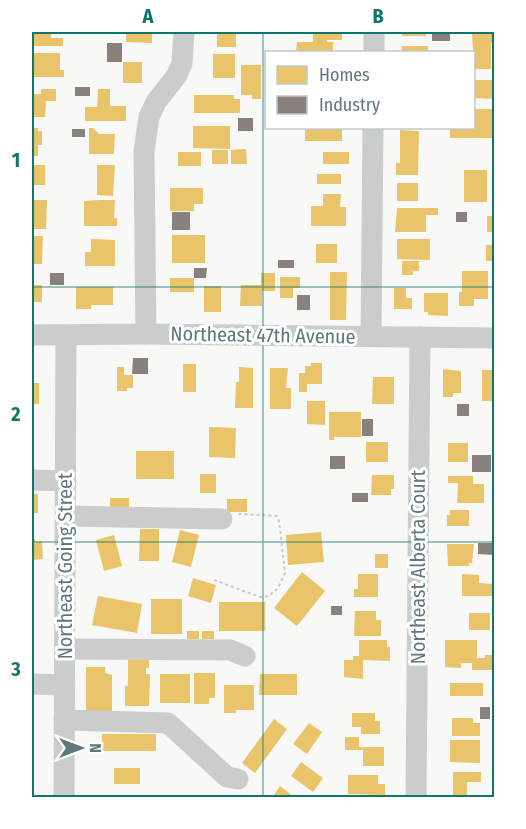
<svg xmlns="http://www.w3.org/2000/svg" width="526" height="829" font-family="'Fira Sans Condensed',sans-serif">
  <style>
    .homes { fill: #e9c46a }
    .industry { fill: #8a817c }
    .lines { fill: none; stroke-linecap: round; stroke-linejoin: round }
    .path { stroke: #c8caca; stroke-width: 2; stroke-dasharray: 3 3; stroke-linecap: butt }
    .minor { stroke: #cacdcc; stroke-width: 21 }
    .grid { fill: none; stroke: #0f766e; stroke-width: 1.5; stroke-opacity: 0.55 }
    .labels { text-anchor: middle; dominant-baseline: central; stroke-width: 6; stroke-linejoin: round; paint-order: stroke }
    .street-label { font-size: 20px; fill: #5e787c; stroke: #fff }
    .neatline { fill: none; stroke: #0f766e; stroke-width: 2 }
    .grid-label { font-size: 20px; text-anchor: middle; font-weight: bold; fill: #0f766e }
  </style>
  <rect width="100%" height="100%" fill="#f8f8f7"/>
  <g class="homes">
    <path d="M 32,32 L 51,32 L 51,38 L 63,38 L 63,46 L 32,46 Z"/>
    <path d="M 126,32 L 152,32 L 152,43 L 126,42 Z"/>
    <rect x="217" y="32" width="19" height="15"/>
    <path d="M 313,32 L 342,32 L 342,40 L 327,40 L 327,42 L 333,42 L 333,52 L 296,51 L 297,42 L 313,42 Z"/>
    <rect x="402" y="32" width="24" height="4"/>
    <path d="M 472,32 L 494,32 L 494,43 L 491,43 L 491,69 L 474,69 Z"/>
    <rect x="402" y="46" width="26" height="6"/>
    <path d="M 32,53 L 60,53 L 60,70 L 64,70 L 64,77 L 32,77 Z"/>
    <rect x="213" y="54" width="22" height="24"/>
    <rect x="123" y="62" width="19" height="21"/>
    <path d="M 241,65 L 261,65 L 261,99 L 252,99 L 252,95 L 241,95 Z"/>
    <path d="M 474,80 L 494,80 L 494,99 L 474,98 Z"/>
    <path d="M 41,89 L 56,89 L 56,101 L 46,101 L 45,117 L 32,117 L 32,94 L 41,94 Z"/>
    <path d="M 98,89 L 110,89 L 110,106 L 126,106 L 126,121 L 85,121 L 85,107 L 97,107 Z"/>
    <path d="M 194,95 L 234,95 L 234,99 L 240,99 L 240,113 L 194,113 Z"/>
    <path d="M 474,109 L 494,109 L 494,138 L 450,138 L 450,128 L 474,128 Z"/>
    <path d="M 193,126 L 230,126 L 230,149 L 193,148 Z"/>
    <path d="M 32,128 L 38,128 L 38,131 L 42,131 L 42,145 L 38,145 L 38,156 L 32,156 Z"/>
    <path d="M 89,128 L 93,128 L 99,134 L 115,134 L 114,154 L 89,154 Z"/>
    <rect x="305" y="128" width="37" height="13"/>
    <path d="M 400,130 L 419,131 L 418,175 L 396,175 L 396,163 L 400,163 Z"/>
    <path d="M 246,149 L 247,164 L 231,164 L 231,150 Z"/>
    <rect x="212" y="150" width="16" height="14"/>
    <rect x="178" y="152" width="23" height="14"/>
    <rect x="323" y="152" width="26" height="12"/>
    <rect x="32" y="165" width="13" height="20"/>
    <path d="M 97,165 L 115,165 L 113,196 L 97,195 Z"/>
    <rect x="464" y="170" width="23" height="32"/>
    <rect x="317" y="174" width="24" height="10"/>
    <rect x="397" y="183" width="21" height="18"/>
    <path d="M 170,188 L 203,188 L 203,204 L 194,204 L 194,211 L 170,211 Z"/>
    <path d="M 323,194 L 341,194 L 340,207 L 346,207 L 346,226 L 311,226 L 311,206 L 323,206 Z"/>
    <path d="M 32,200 L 47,200 L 46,229 L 32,229 Z"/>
    <path d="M 100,200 L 115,200 L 114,218 L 117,218 L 117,226 L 84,226 L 84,201 Z"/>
    <path d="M 397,208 L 438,208 L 438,215 L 426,215 L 426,232 L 395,232 Z"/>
    <rect x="487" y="216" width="7" height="16"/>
    <rect x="172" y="235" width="33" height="28"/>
    <path d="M 32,236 L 43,236 L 42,264 L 32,264 Z"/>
    <path d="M 91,239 L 115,240 L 115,266 L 85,266 L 85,252 L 91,252 Z"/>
    <path d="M 397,239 L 430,239 L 430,260 L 397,259 Z"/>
    <rect x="316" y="244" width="21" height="19"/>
    <rect x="486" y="245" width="8" height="16"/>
    <path d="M 402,261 L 419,261 L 419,271 L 413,271 L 413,275 L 402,275 Z"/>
    <path d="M 462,271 L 488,271 L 488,299 L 474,299 L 474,306 L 459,306 L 459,292 L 462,292 Z"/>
    <path d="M 330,272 L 347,272 L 346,320 L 330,320 Z"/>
    <path d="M 261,273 L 275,273 L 275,291 L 262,291 L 262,306 L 240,306 L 241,285 L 261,285 Z"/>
    <path d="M 280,277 L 300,277 L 300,288 L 293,288 L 293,298 L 280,298 Z"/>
    <rect x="170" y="278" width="24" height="14"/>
    <rect x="32" y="285" width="10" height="17"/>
    <rect x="204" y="286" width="17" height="26"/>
    <path d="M 76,287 L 113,287 L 113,305 L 91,305 L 91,309 L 76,309 Z"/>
    <path d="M 394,288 L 406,288 L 406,298 L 412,298 L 412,309 L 394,309 Z"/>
    <path d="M 424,293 L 448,293 L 448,316 L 428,315 L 428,312 L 424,312 Z"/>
    <path d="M 311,363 L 322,363 L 322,384 L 307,384 L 307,392 L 299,392 L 299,373 L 305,373 L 305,366 L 311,366 Z"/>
    <rect x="183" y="364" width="13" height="28"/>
    <path d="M 117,367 L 124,367 L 124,375 L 133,375 L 133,388 L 127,388 L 127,391 L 117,391 Z"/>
    <path d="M 239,367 L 253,368 L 253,408 L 235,408 L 236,382 L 239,382 Z"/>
    <path d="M 270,368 L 288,368 L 286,388 L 291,388 L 291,409 L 270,409 Z"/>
    <path d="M 443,369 L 461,371 L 461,393 L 453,393 L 453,397 L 443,397 Z"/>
    <rect x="482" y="370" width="12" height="31"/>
    <path d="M 373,377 L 394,377 L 394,404 L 372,404 Z"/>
    <rect x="32" y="383" width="7" height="21"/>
    <path d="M 307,401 L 325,401 L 325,425 L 307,424 Z"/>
    <path d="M 329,412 L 361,412 L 361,437 L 334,437 L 334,440 L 329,440 Z"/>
    <path d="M 209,427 L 236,428 L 235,458 L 209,457 Z"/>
    <rect x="366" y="442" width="22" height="20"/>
    <rect x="448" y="443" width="20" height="19"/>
    <rect x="136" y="451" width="38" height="28"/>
    <rect x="200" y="474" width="16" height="19"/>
    <path d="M 372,475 L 394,475 L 394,489 L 391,489 L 391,495 L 371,495 Z"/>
    <path d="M 448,476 L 473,476 L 473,484 L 484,484 L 484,503 L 457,503 L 458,483 L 448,483 Z"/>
    <rect x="32" y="494" width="6" height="19"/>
    <rect x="110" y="498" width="19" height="14"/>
    <rect x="227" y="499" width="20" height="13"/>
    <path d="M 450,510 L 469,510 L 469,526 L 447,526 L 447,515 L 450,515 Z"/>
    <path d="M 140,529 L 159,529 L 159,561 L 139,561 Z"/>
    <path d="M 180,530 L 199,535 L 191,567 L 172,562 Z"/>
    <path d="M 321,532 L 324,562 L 288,565 L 286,535 Z"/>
    <path d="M 114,535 L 122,566 L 104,571 L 96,540 Z"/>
    <path d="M 32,539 L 35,539 L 35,542 L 42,541 L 43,559 L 32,560 Z"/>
    <path d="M 447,544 L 474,544 L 472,563 L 469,563 L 469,566 L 448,566 Z"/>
    <rect x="375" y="554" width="13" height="14"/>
    <path d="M 302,572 L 325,591 L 297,626 L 274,608 Z"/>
    <path d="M 358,574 L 378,574 L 378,597 L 354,597 L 354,589 L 358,589 Z"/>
    <path d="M 462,574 L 479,575 L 479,583 L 493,584 L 493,596 L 462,596 Z"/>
    <path d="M 193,578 L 216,585 L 211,603 L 188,596 Z"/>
    <path d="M 98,596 L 142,604 L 137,633 L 92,625 Z"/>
    <rect x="151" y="599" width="31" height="35"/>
    <rect x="219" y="602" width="46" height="29"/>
    <path d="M 355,611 L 376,611 L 376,620 L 381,620 L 381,636 L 354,636 Z"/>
    <rect x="469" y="613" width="21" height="17"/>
    <rect x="187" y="631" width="12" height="8"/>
    <rect x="202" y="631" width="12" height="8"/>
    <path d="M 359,640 L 387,640 L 387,647 L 390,647 L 390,661 L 363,660 L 363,679 L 344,677 L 344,660 L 353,660 L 353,656 L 359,656 Z"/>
    <path d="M 445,640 L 477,640 L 477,658 L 485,658 L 485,655 L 494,655 L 494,670 L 472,670 L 472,663 L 461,663 L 461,668 L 445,667 Z"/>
    <path d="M 128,659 L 149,659 L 149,668 L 146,668 L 146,674 L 150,674 L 149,706 L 125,706 L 125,686 L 128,686 Z"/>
    <path d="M 86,667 L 105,667 L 105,673 L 112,675 L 112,714 L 86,714 Z"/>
    <path d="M 194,673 L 215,673 L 215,698 L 209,698 L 209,704 L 194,704 Z"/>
    <rect x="160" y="674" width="30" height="29"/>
    <path d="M 260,674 L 297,674 L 297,695 L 259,695 Z"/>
    <rect x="450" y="683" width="33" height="13"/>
    <path d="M 224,685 L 254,685 L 254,710 L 236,710 L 236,713 L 224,713 Z"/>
    <path d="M 352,713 L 375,713 L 375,721 L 380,721 L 380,734 L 361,734 L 361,727 L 352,727 Z"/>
    <path d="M 452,718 L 473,718 L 473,723 L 480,723 L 480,736 L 452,736 Z"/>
    <path d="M 274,719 L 287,729 L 255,773 L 242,763 Z"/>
    <path d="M 309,723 L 322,732 L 307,754 L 293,744 Z"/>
    <rect x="102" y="734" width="54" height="17"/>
    <path d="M 345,737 L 359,737 L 359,747 L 384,747 L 384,766 L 363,766 L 363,750 L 345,750 Z"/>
    <path d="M 450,740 L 480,740 L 480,763 L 450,762 Z"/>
    <path d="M 301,762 L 323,778 L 313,792 L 291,776 Z"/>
    <rect x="114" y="768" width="26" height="16"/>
    <path d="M 453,772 L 481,772 L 481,782 L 467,782 L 467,796 L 453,796 Z"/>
    <path d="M 348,775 L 378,775 L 378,784 L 385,784 L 385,795 L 348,794 Z"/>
    <path d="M 280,786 L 295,798 L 272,798 Z"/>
  </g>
  <g class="industry">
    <rect x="432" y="32" width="18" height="9"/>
    <rect x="107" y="43" width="15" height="19"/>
    <rect x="75" y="87" width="15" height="9"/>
    <rect x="238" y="118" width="15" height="13"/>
    <rect x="72" y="129" width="13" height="8"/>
    <rect x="172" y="212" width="18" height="18"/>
    <rect x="456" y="212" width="11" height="10"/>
    <rect x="278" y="260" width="16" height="8"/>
    <path d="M 194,268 L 207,268 L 206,278 L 194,278 Z"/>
    <rect x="50" y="273" width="14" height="12"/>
    <rect x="297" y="295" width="13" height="15"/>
    <path d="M 133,358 L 148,358 L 148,374 L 132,374 Z"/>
    <rect x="457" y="404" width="12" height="12"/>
    <rect x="362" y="419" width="11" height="17"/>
    <rect x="472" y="455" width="19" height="17"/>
    <rect x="330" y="456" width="15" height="13"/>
    <rect x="352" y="493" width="16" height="9"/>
    <path d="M 478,543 L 494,543 L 494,555 L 478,554 Z"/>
    <rect x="331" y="606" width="11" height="9"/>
    <rect x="480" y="707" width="10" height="12"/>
  </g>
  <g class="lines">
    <path class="path" d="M 214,580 L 260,597 L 269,596 L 278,588 L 285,573 L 279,521 L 277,516 L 238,514"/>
    <g class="minor">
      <path d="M 374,52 L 374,32"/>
      <path d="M 146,334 L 144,151 L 149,117 L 156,102 L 177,75 L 182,63 L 184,32"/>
      <path d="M 32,335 L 146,334 L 494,338"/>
      <path d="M 371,336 L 373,128"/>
      <path d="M 32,480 L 66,481"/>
      <path d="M 66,516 L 222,519"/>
      <path d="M 65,649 L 230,650 L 245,656"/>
      <path d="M 32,684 L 65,685"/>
      <path d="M 64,720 L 168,723 L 227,777 L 238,779"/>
      <path d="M 64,798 L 66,335"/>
      <path d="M 416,798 L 420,337"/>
    </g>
  </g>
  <path class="grid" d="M 263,32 L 263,798M 32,287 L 494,287M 32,542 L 494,542"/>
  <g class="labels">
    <g class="street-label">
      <text transform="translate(263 335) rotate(1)">Northeast 47th Avenue</text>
      <text transform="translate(65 566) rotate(-90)">Northeast Going Street</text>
      <text transform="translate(418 567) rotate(-90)">Northeast Alberta Court</text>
    </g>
  </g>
  <rect width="526" height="829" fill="none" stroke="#ffffff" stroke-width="66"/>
  <rect x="265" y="51" width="210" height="78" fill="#ffffff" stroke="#bfc9cb" stroke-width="1.5"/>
  <rect x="277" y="66" width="30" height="18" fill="#e9c46a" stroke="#bfc9cb" stroke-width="1.5"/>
  <text x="319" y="81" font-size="18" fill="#5e787c">Homes</text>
  <rect x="277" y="96" width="30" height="18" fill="#8a817c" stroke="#bfc9cb" stroke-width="1.5"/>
  <text x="319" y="111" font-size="18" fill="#5e787c">Industry</text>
  <g transform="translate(81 748) rotate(90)" stroke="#ffffff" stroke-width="4.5" paint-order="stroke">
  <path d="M0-4.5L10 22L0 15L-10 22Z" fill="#5e787c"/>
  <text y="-9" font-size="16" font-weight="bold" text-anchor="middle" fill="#5e787c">N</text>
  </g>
  <rect x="33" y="33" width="460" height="763" class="neatline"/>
  <g class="grid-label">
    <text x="148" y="23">A</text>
    <text x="378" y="23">B</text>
    <text x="16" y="167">1</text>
    <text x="16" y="421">2</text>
    <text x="16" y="676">3</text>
  </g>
</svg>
